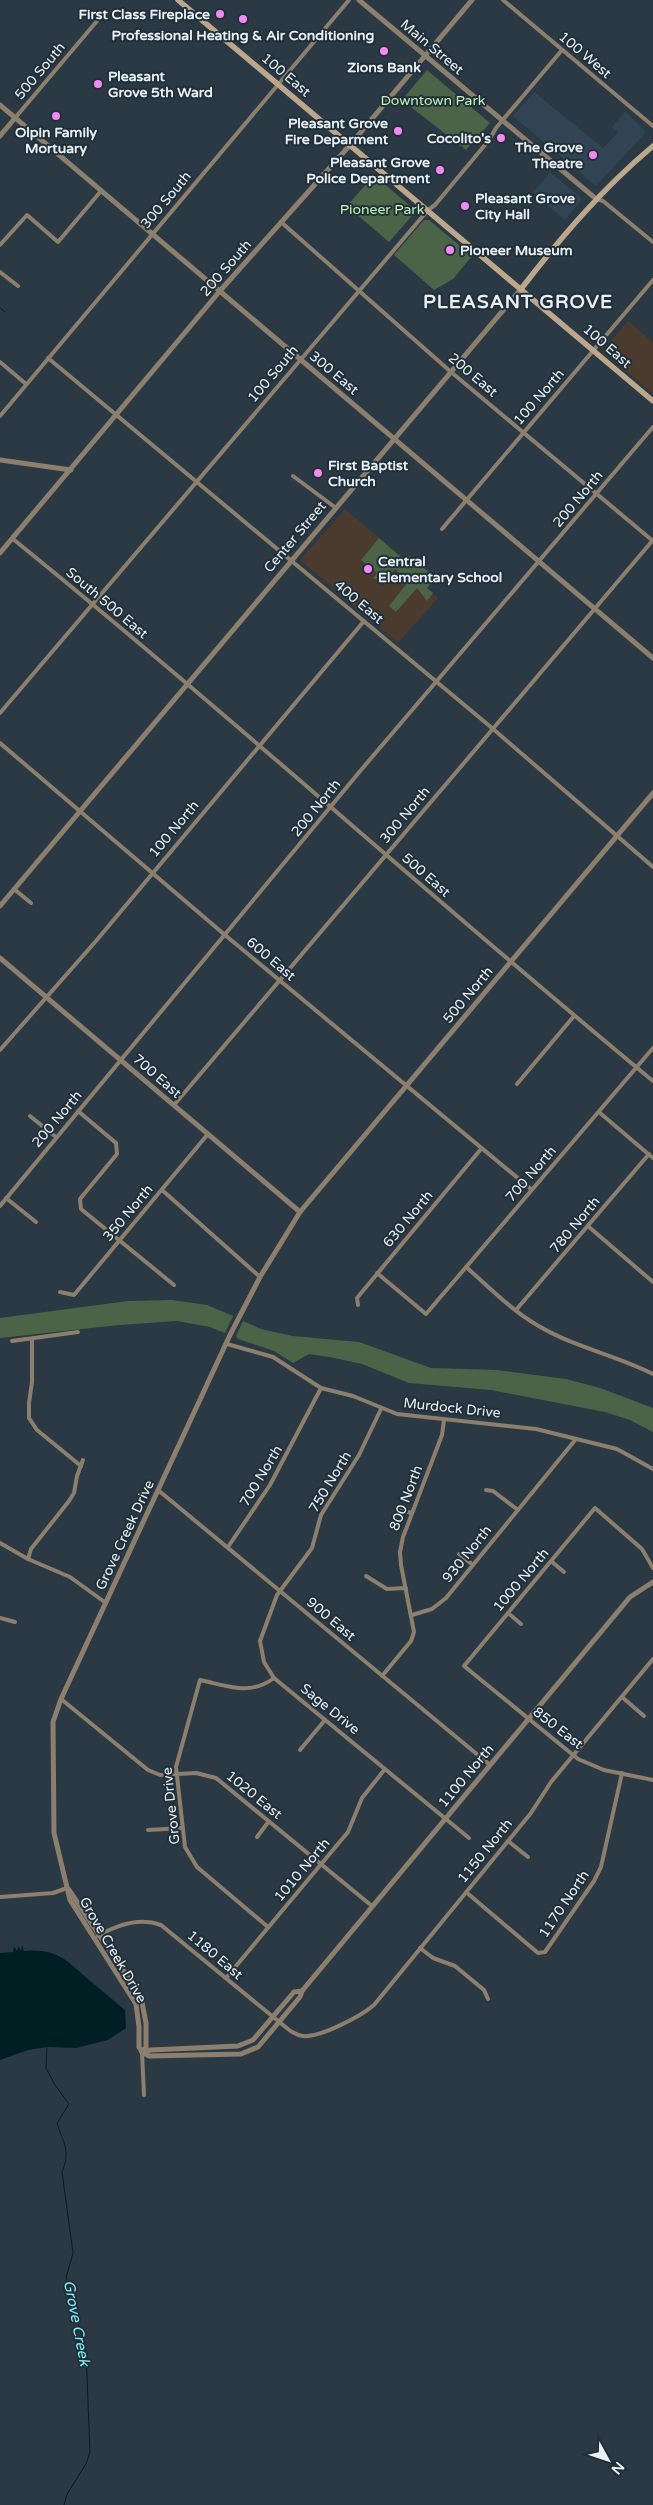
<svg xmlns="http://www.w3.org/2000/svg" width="653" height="2505" font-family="'Varela Round',sans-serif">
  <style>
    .built { fill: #314453 }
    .education { fill: #4b3b2f }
    .green { fill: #4b6447 }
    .water { fill: #001f23 }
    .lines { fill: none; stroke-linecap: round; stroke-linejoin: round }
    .stream { stroke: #001f23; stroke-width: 1 }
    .minor { stroke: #8d7f6e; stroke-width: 4 }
    .tertiary { stroke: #8d7f6e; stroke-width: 5 }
    .secondary { stroke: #bda78c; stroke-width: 5.5 }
    .poi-dot { fill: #f28af3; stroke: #212f39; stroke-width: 2 }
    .labels { text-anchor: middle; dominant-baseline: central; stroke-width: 4; stroke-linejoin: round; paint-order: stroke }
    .poi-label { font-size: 14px; font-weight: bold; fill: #e7f0f7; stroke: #212f39; text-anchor: end }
    .street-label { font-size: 14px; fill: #e7f0f7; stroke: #212f39 }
    .park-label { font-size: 14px; fill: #c1f4b7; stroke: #212f39 }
    .water-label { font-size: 15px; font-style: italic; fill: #83e8f5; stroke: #212f39 }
    .district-label { font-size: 19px; font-weight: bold; letter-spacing: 1px; fill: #e7f0f7; stroke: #212f39 }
  </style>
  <rect width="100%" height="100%" fill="#2b3944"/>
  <g class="built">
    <path d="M 534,92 L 603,148 L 619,132 L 612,127 L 625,111 L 646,132 L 596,186 L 513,116 Z"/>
    <path d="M 550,172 L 582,199 L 565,220 L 533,193 Z"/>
  </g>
  <g class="education">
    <path d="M 628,321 L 653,342 L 653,394 L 602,351 Z"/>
    <path d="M 345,509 L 403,558 L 410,556 L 436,578 L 427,588 L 438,598 L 398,643 L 300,560 Z"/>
  </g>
  <g class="green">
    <path d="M 427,70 L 490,123 L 466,150 L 402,100 Z"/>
    <path d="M 374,175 L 416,211 L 389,242 L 347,206 Z"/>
    <path d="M 424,220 L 429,220 L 472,256 L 453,279 L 434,290 L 394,255 Z"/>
    <path d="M 379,538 L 403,559 L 410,556 L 436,578 L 427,588 L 433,593 L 427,601 L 417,588 L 396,612 L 389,606 L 409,581 L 395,569 L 383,582 L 373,578 L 377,573 L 361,560 Z"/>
    <path d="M 172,1300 L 207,1305 L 233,1316 L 225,1333 L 210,1327 L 177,1321 L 119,1325 L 0,1338 L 0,1318 L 128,1301 Z"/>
    <path d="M 243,1321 L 261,1329 L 293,1336 L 359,1342 L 431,1368 L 497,1370 L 566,1379 L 600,1388 L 653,1408 L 653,1432 L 630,1420 L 605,1412 L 491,1390 L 409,1383 L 362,1364 L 330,1357 L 309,1354 L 293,1363 L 274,1351 L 238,1339 L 236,1336 Z"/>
  </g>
  <path class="water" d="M 22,1945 L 24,1951 C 57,1948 66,1960 89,1980 C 101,1990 113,2000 125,2010 L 126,2028 L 108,2040 L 76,2048 L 47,2047 L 28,2050 L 0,2060 L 0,1953 L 13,1952 L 14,1946 L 17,1951 L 18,1946 L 21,1951 Z"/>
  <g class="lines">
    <g class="stream">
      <path d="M 0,308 L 5,312"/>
      <path d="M 47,2046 L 46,2068 L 55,2085 L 69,2104 L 57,2123 C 63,2143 71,2150 62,2172 L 73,2253 L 66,2278 L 86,2352 L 90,2452 L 86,2464 L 67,2494 L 64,2505"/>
    </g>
    <g class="minor">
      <path d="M 503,0 L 653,126"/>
      <path d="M 15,118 L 97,21"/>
      <path d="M 597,199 L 603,201 L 653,242"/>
      <path d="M 281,222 L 451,372 L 653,541"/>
      <path d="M 0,245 L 27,215 L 58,242 L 101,191"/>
      <path d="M 0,272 L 18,286"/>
      <path d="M 48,358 L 492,728 L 653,867"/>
      <path d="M 0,362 L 26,384"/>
      <path d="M 0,416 L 349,0"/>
      <path d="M 293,476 L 336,508"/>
      <path d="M 442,529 L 653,280"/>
      <path d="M 13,539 C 230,715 437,903 653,1081"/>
      <path d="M 0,713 L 428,210 L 435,205 L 489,140 L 496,128 L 562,50"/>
      <path d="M 0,743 L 225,935 L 531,1189"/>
      <path d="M 14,889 L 31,903"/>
      <path d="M 0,1050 L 96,941 L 364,621"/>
      <path d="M 517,1084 L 574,1016"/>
      <path d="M 174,1105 L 653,540"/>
      <path d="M 78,1111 L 116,1143 L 117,1154 L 80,1199 L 81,1209 L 174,1285"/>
      <path d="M 600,1113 L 653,1158"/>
      <path d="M 30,1116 L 56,1137"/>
      <path d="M 162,1190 L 260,1277"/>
      <path d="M 6,1198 L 36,1222"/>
      <path d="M 0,1206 L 361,770 L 653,427"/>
      <path d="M 589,1227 L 653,1282"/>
      <path d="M 466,1267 C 488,1286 511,1310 537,1325 C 573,1347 616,1355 653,1374"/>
      <path d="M 377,1273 L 426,1314 L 653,1048"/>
      <path d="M 60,1292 L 74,1295 L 208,1134"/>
      <path d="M 358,1305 L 357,1298 L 481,1149"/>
      <path d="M 516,1310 L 649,1154"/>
      <path d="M 32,1339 L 32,1382 L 29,1403 L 29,1418 L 37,1430 L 81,1466"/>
      <path d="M 12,1341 L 78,1332"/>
      <path d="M 227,1344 L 273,1357 L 321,1388 L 353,1396 L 397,1414 L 536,1429 L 617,1449 L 653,1469"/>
      <path d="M 381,1409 L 359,1455 L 321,1515 L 312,1548 L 277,1595 L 260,1641 L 264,1662 L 274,1678 L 469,1838"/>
      <path d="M 158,1490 L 490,1765"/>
      <path d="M 486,1490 L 493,1491 L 518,1510"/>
      <path d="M 397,1508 L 411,1513"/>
      <path d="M 0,1543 L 28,1559 L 70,1577 L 106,1603"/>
      <path d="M 228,1547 L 270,1485 L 321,1388"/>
      <path d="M 459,1554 L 473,1565"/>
      <path d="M 28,1559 L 31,1549 L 69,1501 L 74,1493 L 77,1476 L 83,1460"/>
      <path d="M 551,1561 L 564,1572"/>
      <path d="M 653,1568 L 642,1549 L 595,1508 L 464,1666 L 578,1759 L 604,1770 L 653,1780"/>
      <path d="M 366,1576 L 387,1589 L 406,1588"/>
      <path d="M 508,1613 L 521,1624"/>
      <path d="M 412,1615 L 432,1609 L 446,1598 L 576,1439"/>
      <path d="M 0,1618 L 15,1622"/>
      <path d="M 382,1676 L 411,1641 L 414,1632 L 401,1565 L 400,1552 L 403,1537 L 442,1435 L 444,1420"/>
      <path d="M 622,1697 L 644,1716"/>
      <path d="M 61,1699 L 148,1770 L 160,1775 L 196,1773 L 216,1778 L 372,1906"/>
      <path d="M 300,1750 L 325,1720"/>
      <path d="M 148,1830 L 182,1828"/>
      <path d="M 257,1837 L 269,1821"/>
      <path d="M 508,1841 L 528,1857"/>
      <path d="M 466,1892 L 538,1953 L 545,1952 L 594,1881 L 601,1867 L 622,1773"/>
      <path d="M 0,1897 L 53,1893 L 67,1888"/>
      <path d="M 268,1927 L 197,1867 L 185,1847 L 176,1767 L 200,1680 C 228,1686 250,1696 274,1678"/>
      <path d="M 98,1936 C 117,1925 139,1917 161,1925 L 283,2025 C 289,2030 295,2035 303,2036 C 320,2038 361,2016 374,2005 L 531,1813 L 551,1782 L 653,1659"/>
      <path d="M 420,1948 L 433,1958 L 455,1966 L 484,1990 L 488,1999"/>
      <path d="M 226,1978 L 348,1832 L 362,1798 L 385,1769"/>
      <path d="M 142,2052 L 144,2095"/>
    </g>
    <g class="tertiary">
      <path d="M 359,0 L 595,198"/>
      <path d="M 0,105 L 653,658"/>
      <path d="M 0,136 L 15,118"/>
      <path d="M 0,460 L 71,470"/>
      <path d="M 0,553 L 219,292 L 350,145 L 472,0"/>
      <path d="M 0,906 L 521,289"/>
      <path d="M 0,958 L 300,1212"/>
      <path d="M 69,1890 L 141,1997 L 146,2023 L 146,2047 L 142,2052"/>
      <path d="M 142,2052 L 139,2047 L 139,2027 L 136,2004 L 70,1900 L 54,1833 L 53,1722 L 61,1699 L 230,1335 L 260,1277 L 300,1212 L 653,793"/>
      <path d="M 142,2052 L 149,2056 L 241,2054 L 258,2047 L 300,1997 L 302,1991 L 630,1597 L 653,1582"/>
      <path d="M 142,2052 L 151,2050 L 238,2046 L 253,2040 L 294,1992 L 302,1991"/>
    </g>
    <g class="secondary">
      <path d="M 178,0 L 653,401"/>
      <path d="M 521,289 C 562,236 602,189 653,146"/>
    </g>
  </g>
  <g class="poi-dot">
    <circle cx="220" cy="14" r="5"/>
    <circle cx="243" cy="19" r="5"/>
    <circle cx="384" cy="51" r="5"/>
    <circle cx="98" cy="84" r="5"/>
    <circle cx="56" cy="116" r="5"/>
    <circle cx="398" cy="131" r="5"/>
    <circle cx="501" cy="138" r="5"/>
    <circle cx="593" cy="155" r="5"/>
    <circle cx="440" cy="170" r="5"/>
    <circle cx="465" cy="206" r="5"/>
    <circle cx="450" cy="250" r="5"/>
    <circle cx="318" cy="473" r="5"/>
    <circle cx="368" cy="569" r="5"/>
  </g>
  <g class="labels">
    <g class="poi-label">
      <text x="210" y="14">First Class Fireplace</text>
      <text x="243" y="35" text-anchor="middle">Professional Heating &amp; Air Conditioning</text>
      <text x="384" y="67" text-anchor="middle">Zions Bank</text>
      <text x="108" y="76" text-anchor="start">Pleasant<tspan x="108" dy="16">Grove 5th Ward</tspan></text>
      <text x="388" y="123">Pleasant Grove<tspan x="388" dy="16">Fire Deparment</tspan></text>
      <text x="56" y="132" text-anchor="middle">Olpin Family<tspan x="56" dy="16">Mortuary</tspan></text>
      <text x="491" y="138">Cocolito's</text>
      <text x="583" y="147">The Grove<tspan x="583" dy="16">Theatre</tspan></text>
      <text x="430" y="162">Pleasant Grove<tspan x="430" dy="16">Police Department</tspan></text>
      <text x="475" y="198" text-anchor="start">Pleasant Grove<tspan x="475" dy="16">City Hall</tspan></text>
      <text x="460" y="250" text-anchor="start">Pioneer Museum</text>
      <text x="328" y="465" text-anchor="start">First Baptist<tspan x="328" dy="16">Church</tspan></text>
      <text x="378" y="561" text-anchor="start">Central<tspan x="378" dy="16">Elementary School</tspan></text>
    </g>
    <g class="street-label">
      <text transform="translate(432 47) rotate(40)">Main Street</text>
      <text transform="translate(585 55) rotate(40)">100 West</text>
      <text transform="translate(40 71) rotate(-50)">500 South</text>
      <text transform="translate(286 75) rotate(40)">100 East</text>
      <text transform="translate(166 200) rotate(-50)">300 South</text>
      <text transform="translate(226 268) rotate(-49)">200 South</text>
      <text transform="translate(607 346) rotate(41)">100 East</text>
      <text transform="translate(334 373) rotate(40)">300 East</text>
      <text transform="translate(273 374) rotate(-50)">100 South</text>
      <text transform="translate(473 375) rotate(40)">200 East</text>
      <text transform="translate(539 397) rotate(-49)">100 North</text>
      <text transform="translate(578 499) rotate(-50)">200 North</text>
      <text transform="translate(295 537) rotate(-50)">Center Street</text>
      <text transform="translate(359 602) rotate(40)">400 East</text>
      <text transform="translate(107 603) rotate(40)">South 500 East</text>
      <text transform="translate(316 808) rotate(-51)">200 North</text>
      <text transform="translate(405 815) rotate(-50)">300 North</text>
      <text transform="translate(174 829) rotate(-50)">100 North</text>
      <text transform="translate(426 875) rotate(41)">500 East</text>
      <text transform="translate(271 959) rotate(40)">600 East</text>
      <text transform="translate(468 995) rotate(-50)">500 North</text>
      <text transform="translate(157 1076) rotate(41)">700 East</text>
      <text transform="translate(57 1119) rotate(-50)">200 North</text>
      <text transform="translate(531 1174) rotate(-49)">700 North</text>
      <text transform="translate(128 1213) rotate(-50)">350 North</text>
      <text transform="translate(408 1219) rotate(-50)">630 North</text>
      <text transform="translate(575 1225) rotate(-50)">780 North</text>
      <text transform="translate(452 1408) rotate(6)">Murdock Drive</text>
      <text transform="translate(261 1476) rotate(-59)">700 North</text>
      <text transform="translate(330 1482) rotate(-59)">750 North</text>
      <text transform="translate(406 1498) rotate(-69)">800 North</text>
      <text transform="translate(125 1535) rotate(-65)">Grove Creek Drive</text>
      <text transform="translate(467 1554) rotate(-51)">930 North</text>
      <text transform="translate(521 1580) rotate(-50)">1000 North</text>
      <text transform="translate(331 1619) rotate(40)">900 East</text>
      <text transform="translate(330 1709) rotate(39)">Sage Drive</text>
      <text transform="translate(558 1728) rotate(38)">850 East</text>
      <text transform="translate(466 1776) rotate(-50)">1100 North</text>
      <text transform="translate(254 1795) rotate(39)">1020 East</text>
      <text transform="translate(171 1806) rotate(-96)">Grove Drive</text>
      <text transform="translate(485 1851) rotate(-51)">1150 North</text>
      <text transform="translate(302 1870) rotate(-50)">1010 North</text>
      <text transform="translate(564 1904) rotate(-56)">1170 North</text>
      <text transform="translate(113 1950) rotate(60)">Grove Creek Drive</text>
      <text transform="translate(215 1955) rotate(40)">1180 East</text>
    </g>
    <g class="park-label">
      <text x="433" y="100">Downtown Park</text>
      <text x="382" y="209">Pioneer Park</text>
    </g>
    <g class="water-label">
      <text transform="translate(77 2323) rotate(79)">Grove Creek</text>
    </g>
    <g class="district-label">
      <text x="518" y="302">PLEASANT GROVE</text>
    </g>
  </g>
  <g transform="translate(608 2460) rotate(130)" stroke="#212f39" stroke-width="4" paint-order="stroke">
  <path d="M0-4L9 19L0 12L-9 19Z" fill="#e7f0f7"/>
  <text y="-8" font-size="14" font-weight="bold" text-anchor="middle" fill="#e7f0f7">N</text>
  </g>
</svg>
